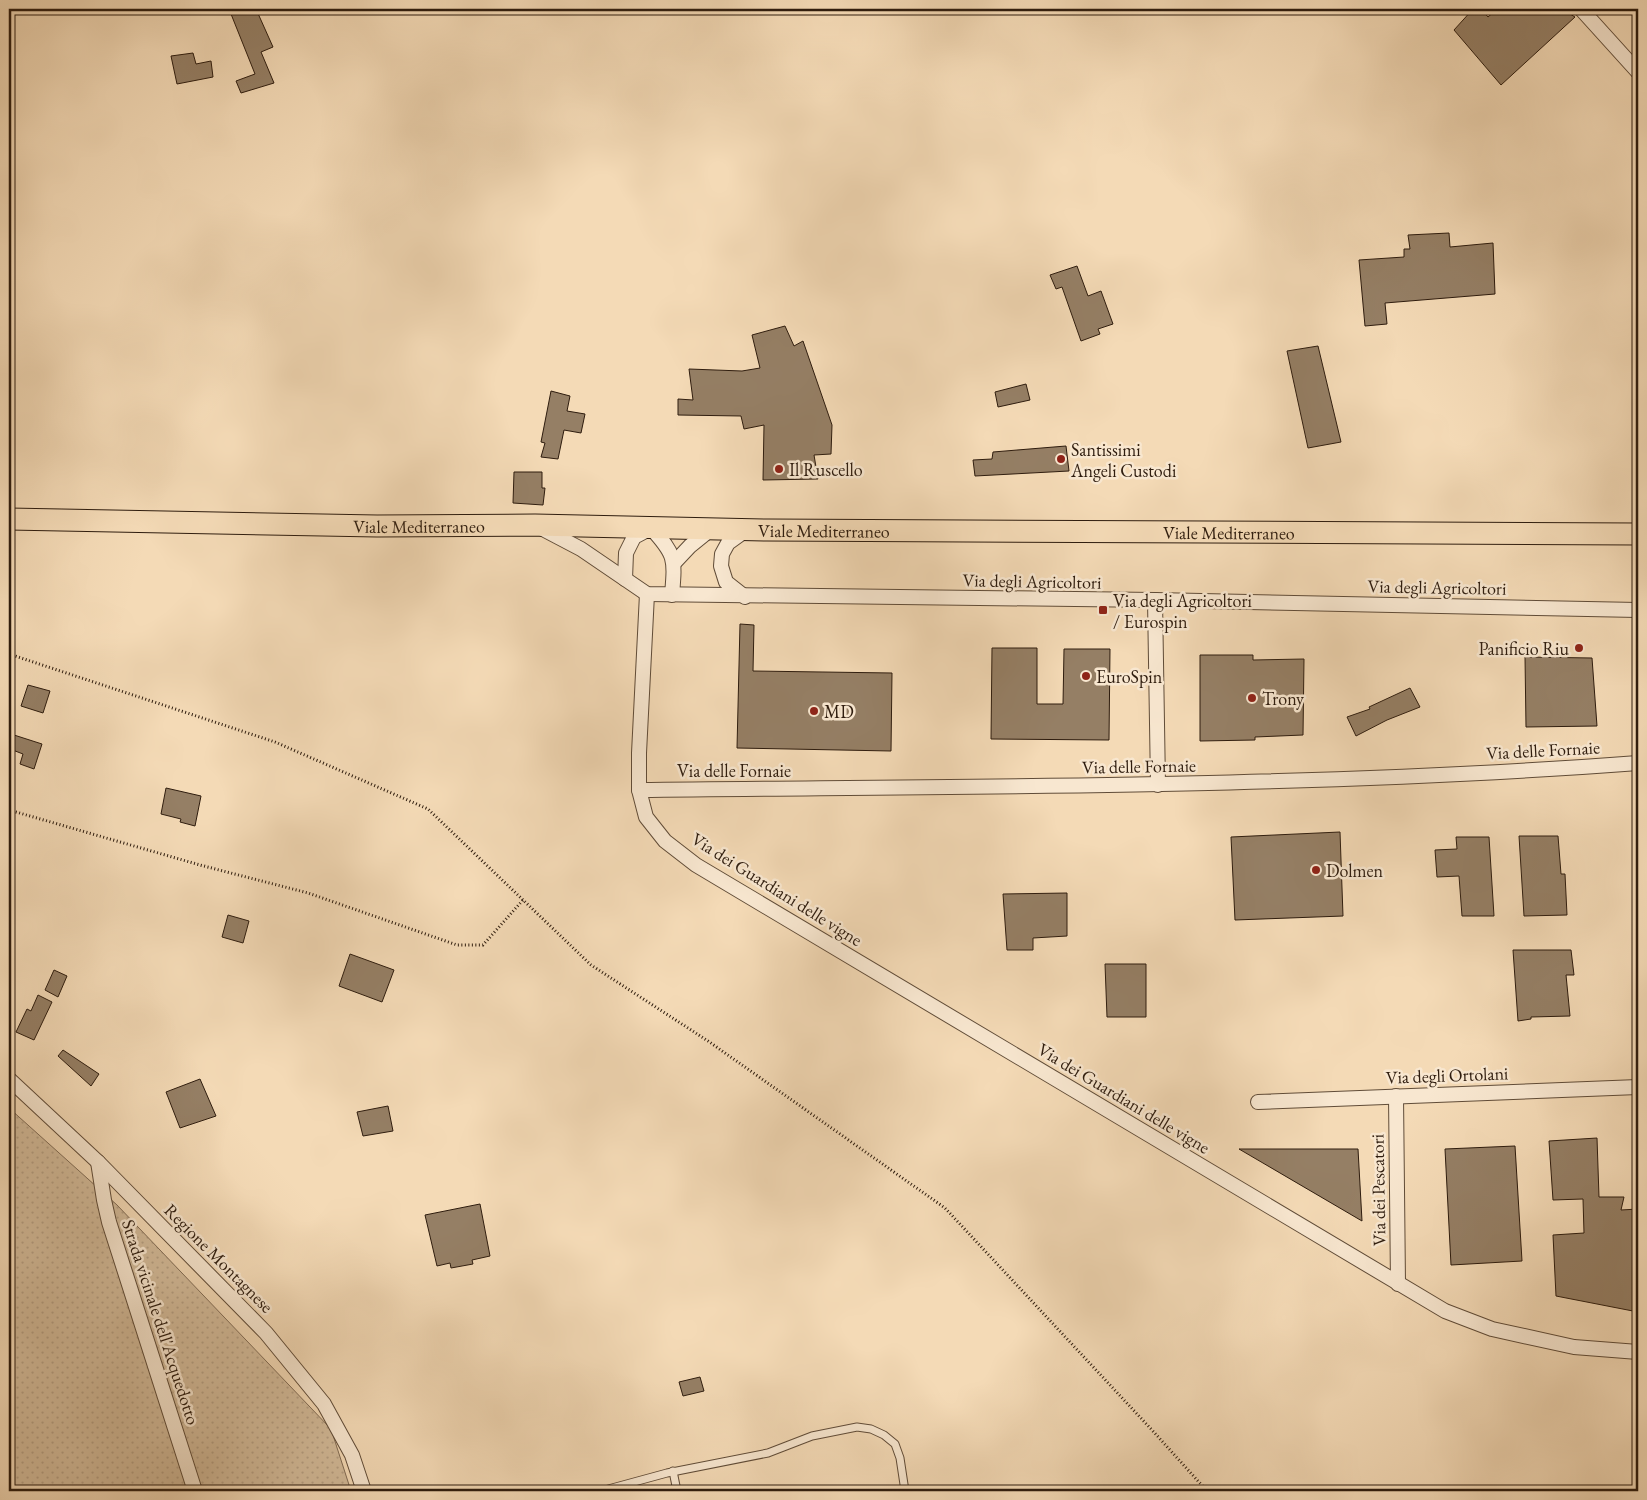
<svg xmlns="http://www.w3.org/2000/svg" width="1647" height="1500" font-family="'EB Garamond',serif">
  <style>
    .grass { fill: url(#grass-dots); stroke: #806b54 }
    .building { fill: #957f65; stroke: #2e1c0e }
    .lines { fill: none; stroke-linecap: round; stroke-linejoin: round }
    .service-casing { stroke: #604c38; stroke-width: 9 }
    .minor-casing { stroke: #604c38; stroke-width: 16 }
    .primary-casing { stroke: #2e1c0e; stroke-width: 23 }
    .path { stroke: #2e1c0e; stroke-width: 3; stroke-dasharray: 1 2.5; stroke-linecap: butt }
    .service { stroke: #f8e7d0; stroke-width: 7 }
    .minor { stroke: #f8e7d0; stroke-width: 14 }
    .primary { stroke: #f4dab6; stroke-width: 21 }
    .poi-dot { fill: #8f2418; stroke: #f8e7d0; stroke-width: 2 }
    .labels { text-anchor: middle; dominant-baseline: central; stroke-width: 5; stroke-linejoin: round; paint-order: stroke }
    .poi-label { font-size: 18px; fill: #2e1c0e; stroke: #f8e7d0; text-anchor: start }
    .street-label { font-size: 18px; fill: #2e1c0e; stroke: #f8e7d0 }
  </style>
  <defs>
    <pattern id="grass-dots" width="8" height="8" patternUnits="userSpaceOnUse" patternTransform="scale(1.25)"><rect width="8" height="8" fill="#d2ba99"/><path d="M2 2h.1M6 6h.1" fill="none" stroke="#b59f83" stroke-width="1.8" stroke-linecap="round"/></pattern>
  </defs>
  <rect width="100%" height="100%" fill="#f4dab6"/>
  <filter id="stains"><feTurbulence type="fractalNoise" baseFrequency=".004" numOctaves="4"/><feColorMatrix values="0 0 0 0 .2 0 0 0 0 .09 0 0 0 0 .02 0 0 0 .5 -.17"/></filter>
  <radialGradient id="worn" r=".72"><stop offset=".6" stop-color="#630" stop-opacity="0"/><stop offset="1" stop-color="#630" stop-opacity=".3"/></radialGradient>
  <path class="grass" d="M 9,1108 L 117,1205 L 331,1429 L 351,1491 L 9,1491 Z"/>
  <g class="building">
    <path d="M 229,9 L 256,9 L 273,47 L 261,52 L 274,83 L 241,93 L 236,81 L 255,74 Z"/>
    <path d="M 1473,9 L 1481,9 L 1488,17 L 1497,9 L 1562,9 L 1575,17 L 1501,85 L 1454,30 Z"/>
    <path d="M 193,53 L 196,64 L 211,61 L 213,77 L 177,84 L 171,56 Z"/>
    <path d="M 1449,233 L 1450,247 L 1493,243 L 1495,294 L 1385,303 L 1387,324 L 1365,326 L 1359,260 L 1404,257 L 1404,249 L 1410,249 L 1408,235 Z"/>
    <path d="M 1077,266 L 1088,296 L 1101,291 L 1113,324 L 1098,329 L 1100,334 L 1081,341 L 1062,287 L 1056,289 L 1050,275 Z"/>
    <path d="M 785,326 L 794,346 L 803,341 L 832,425 L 831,454 L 814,455 L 818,479 L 763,480 L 764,425 L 744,429 L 741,416 L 678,415 L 678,399 L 693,400 L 689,369 L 742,371 L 760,368 L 752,335 Z"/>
    <path d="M 1318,346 L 1341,442 L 1308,448 L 1287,351 Z"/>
    <path d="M 1026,384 L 1030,400 L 998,407 L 995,392 Z"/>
    <path d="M 551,391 L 570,396 L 567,411 L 585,414 L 581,433 L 564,430 L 558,459 L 541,457 L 545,443 L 541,442 Z"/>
    <path d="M 1066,446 L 1069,471 L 975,476 L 973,460 L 992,459 L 993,452 Z"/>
    <path d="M 514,472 L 542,472 L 542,488 L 545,488 L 543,505 L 513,503 Z"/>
    <path d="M 740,624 L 754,625 L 753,671 L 892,673 L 891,751 L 737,748 Z"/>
    <path d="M 992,648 L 1037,648 L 1037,704 L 1063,704 L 1064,649 L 1110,649 L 1109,740 L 991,739 Z"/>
    <path d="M 1200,655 L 1253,655 L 1253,660 L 1304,659 L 1303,735 L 1255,737 L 1255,740 L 1200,741 Z"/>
    <path d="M 1525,657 L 1592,658 L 1597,726 L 1526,727 Z"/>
    <path d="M 28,685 L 50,691 L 43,713 L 21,706 Z"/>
    <path d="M 1410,688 L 1420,707 L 1387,720 L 1356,736 L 1347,717 L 1370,709 L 1369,707 Z"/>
    <path d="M 14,735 L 42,744 L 34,769 L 20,764 L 23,754 L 10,749 Z"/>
    <path d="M 166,788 L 201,796 L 195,826 L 180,822 L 181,819 L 161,814 Z"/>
    <path d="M 1340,832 L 1343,916 L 1235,920 L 1231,837 Z"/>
    <path d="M 1519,836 L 1558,836 L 1561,874 L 1565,874 L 1567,915 L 1524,916 Z"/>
    <path d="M 1456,837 L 1489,837 L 1494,916 L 1462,916 L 1459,876 L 1437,877 L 1435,850 L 1457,849 Z"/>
    <path d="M 1067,893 L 1067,936 L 1033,938 L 1033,950 L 1007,950 L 1003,894 Z"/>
    <path d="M 228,915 L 249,921 L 243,943 L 222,937 Z"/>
    <path d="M 1513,950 L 1571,950 L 1574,975 L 1566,975 L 1570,1016 L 1531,1017 L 1531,1019 L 1518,1021 Z"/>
    <path d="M 350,954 L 394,970 L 382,1002 L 339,986 Z"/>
    <path d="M 1105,964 L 1146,964 L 1146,1017 L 1107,1017 Z"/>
    <path d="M 54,970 L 67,976 L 58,997 L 45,990 Z"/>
    <path d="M 38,995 L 52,1002 L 34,1040 L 16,1032 L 27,1009 L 31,1011 Z"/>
    <path d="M 63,1050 L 99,1074 L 91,1086 L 58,1056 Z"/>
    <path d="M 200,1079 L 216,1116 L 180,1128 L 166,1092 Z"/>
    <path d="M 388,1106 L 393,1131 L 363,1136 L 357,1112 Z"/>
    <path d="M 1597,1138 L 1599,1197 L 1624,1197 L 1621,1210 L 1638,1209 L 1638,1312 L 1556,1296 L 1553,1235 L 1584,1233 L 1583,1199 L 1553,1200 L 1549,1141 Z"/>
    <path d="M 1515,1146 L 1522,1261 L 1451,1265 L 1445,1149 Z"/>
    <path d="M 1239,1149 L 1358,1149 L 1362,1221 Z"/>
    <path d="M 480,1204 L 490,1256 L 472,1260 L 473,1264 L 451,1268 L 450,1263 L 437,1266 L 425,1215 Z"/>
    <path d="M 700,1377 L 704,1391 L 683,1396 L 679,1382 Z"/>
  </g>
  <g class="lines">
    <g class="service-casing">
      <g id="service">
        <path d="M 673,1471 L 677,1491"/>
        <path d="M 601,1491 L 667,1473 L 768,1453 L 812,1436 L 857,1427 L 871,1429 L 884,1435 L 895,1444 L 900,1458 L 905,1491"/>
      </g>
    </g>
    <g class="minor-casing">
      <g id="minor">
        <path d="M 1581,9 L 1638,72"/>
        <path d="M 541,528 L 581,549 L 647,594 L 1155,600 L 1638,610"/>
        <path d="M 674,563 L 690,546 L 711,529"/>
        <path d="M 625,579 L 626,553 L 634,537 L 651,528 C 676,555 675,559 672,595"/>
        <path d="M 647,594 L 639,753 L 639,790 L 646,817 L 665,841 L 696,865 L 1445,1311 L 1492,1329 L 1574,1347 L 1638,1352"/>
        <path d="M 745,597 L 726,582 L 721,566 L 722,554 L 728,543 L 746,530"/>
        <path d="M 1155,600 L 1158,785"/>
        <path d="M 639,790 C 972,786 1306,788 1638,763"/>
        <path d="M 9,1079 L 98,1162 L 266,1333 L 324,1404 L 352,1455 L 364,1491"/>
        <path d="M 1396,1096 L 1398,1284"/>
        <path d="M 1258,1102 L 1638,1087"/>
        <path d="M 98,1162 L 104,1200 L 109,1222 L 195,1491"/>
      </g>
    </g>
    <g class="primary-casing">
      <g id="primary">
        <path id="s1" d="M 9,519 L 377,526 L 535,525 L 767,530 L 1638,534"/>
      </g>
    </g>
    <g class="path">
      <path d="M 9,654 L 275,742 L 428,809 L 591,965 L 708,1041 L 945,1208 L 1152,1430 L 1207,1491"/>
      <path d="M 9,810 L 200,865 L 308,893 L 457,945 L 483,945 L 523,900"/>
    </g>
    <use href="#service" class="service"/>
    <use href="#minor" class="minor"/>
    <use href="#primary" class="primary"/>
  </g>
  <g class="poi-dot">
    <circle cx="1061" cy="459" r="5"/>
    <circle cx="779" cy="469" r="5"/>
    <rect x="1098" y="605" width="10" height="10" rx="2.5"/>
    <circle cx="1579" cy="648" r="5"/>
    <circle cx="1086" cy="676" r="5"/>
    <circle cx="1252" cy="698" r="5"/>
    <circle cx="814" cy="711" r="5"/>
    <circle cx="1316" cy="870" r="5"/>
  </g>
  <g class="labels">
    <g class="poi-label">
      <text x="1071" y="449">Santissimi<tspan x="1071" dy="21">Angeli Custodi</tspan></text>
      <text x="789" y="469">Il Ruscello</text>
      <text x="1113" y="600">Via degli Agricoltori<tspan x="1113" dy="21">/ Eurospin</tspan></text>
      <text x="1569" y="648" text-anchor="end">Panificio Riu</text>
      <text x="1096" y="676">EuroSpin</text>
      <text x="1262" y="698">Trony</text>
      <text x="824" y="711">MD</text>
      <text x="1326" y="870">Dolmen</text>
    </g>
    <g class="street-label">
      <text stroke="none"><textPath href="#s1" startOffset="410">Viale Mediterraneo</textPath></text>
      <text stroke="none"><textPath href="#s1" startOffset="815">Viale Mediterraneo</textPath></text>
      <text stroke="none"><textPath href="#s1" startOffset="1220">Viale Mediterraneo</textPath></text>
      <text transform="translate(1032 581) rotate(1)">Via degli Agricoltori</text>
      <text transform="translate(1437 587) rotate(1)">Via degli Agricoltori</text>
      <text transform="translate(1543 750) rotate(-3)">Via delle Fornaie</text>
      <text transform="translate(1139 766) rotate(-1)">Via delle Fornaie</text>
      <text x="734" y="770">Via delle Fornaie</text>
      <text transform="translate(777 889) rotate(32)">Via dei Guardiani delle vigne</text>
      <text transform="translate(1447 1075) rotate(-2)">Via degli Ortolani</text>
      <text transform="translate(1124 1098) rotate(31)">Via dei Guardiani delle vigne</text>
      <text transform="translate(1378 1190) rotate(-91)">Via dei Pescatori</text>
      <text transform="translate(219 1258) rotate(45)">Regione Montagnese</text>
      <text transform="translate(161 1322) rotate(72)">Strada vicinale dell'Acquedotto</text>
    </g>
  </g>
  <rect width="1647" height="1500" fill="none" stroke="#f4dab6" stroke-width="30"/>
  <rect x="10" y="10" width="1627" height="1480" fill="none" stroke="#2e1c0e" stroke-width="2.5"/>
  <rect x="15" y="15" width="1617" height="1470" fill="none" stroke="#2e1c0e"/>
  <rect width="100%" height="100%" filter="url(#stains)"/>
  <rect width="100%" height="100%" fill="url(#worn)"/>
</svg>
